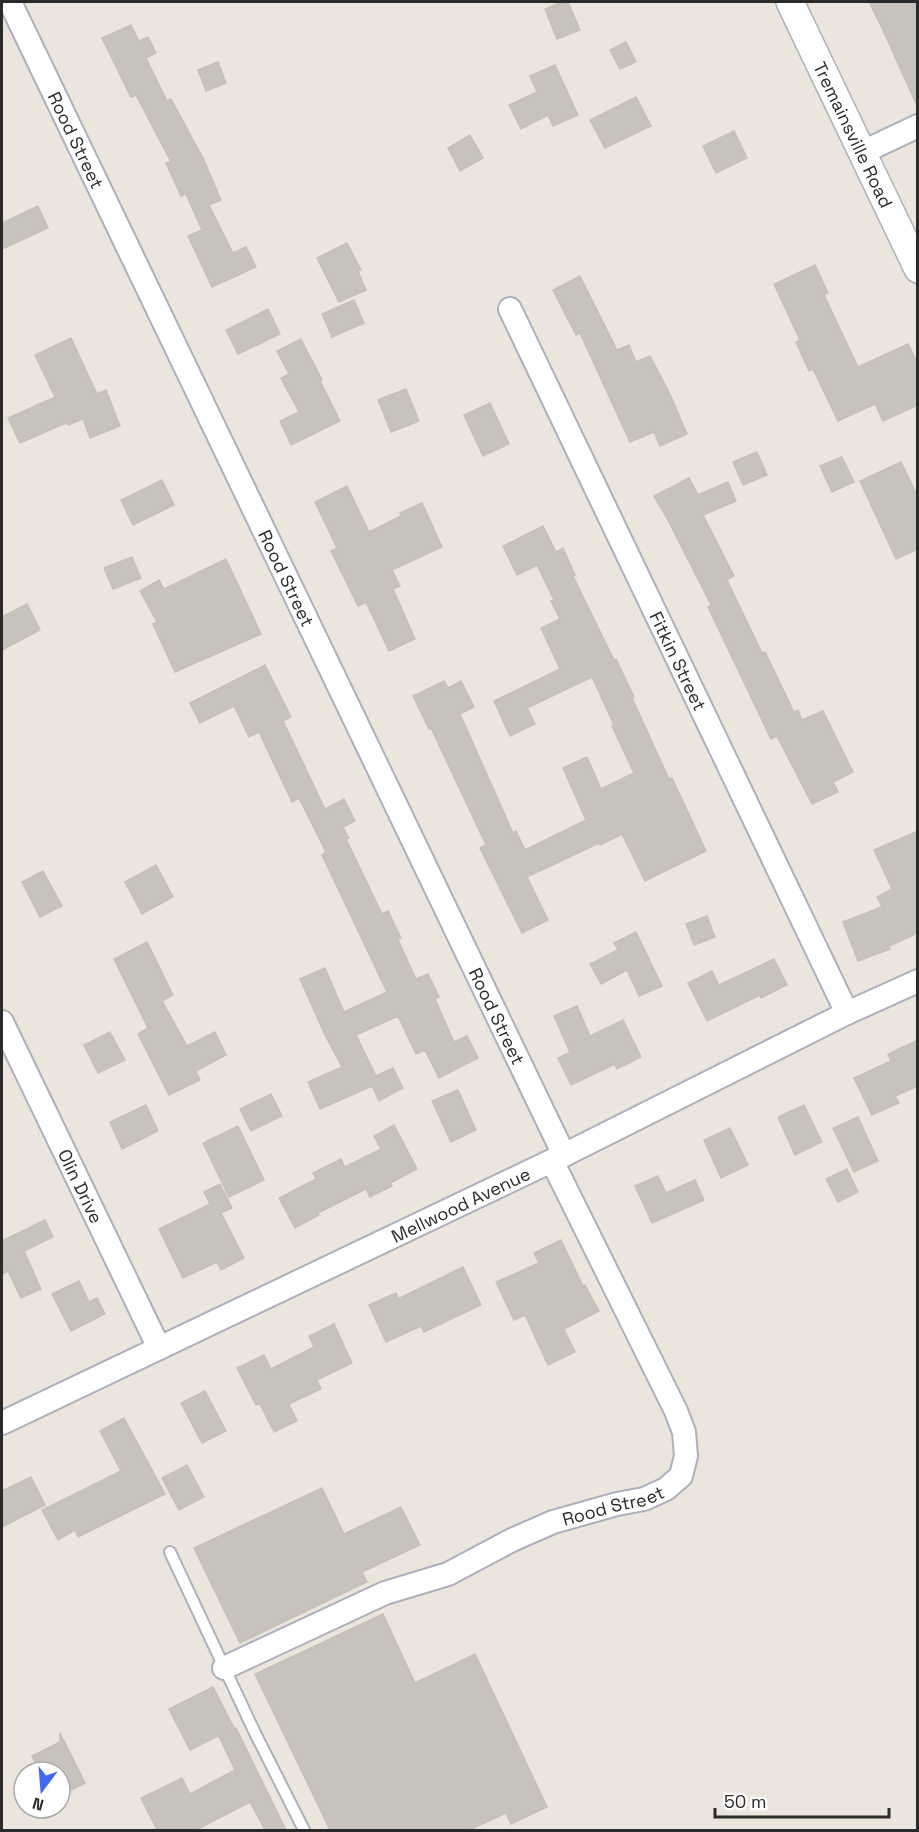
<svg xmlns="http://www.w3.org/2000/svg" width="919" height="1832" font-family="'Space Grotesk',sans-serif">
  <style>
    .building { fill: #c7c2bc; stroke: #c7c1b6; stroke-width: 1.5 }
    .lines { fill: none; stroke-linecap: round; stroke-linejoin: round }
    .service-casing { stroke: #adb0ba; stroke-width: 14 }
    .minor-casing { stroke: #adb0ba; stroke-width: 26 }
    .tertiary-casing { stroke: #adb0ba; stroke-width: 30 }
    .service { stroke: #fff; stroke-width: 10 }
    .minor { stroke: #fff; stroke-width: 22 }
    .tertiary { stroke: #fff; stroke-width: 27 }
    .labels { text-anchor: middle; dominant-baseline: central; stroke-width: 4.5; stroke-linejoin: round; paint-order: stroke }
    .street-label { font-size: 18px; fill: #2a2a2a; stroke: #fff }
  </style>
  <rect width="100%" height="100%" fill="#ece5dd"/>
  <g class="building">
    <path d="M 562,2 L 568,2 L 580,30 L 557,39 L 545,9 Z"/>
    <path d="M 869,2 L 918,2 L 918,108 L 882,28 Z"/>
    <path d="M 131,25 L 139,41 L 148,37 L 156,53 L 146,58 L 167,101 L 171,99 L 204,160 L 221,200 L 209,205 L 233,253 L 246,247 L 256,267 L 212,287 L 188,236 L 202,230 L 186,194 L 181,196 L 166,163 L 171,162 L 136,95 L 131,97 L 102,38 Z"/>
    <path d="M 626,42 L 636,62 L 620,69 L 610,50 Z"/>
    <path d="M 218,62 L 226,83 L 206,91 L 198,70 Z"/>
    <path d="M 555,65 L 578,115 L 553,126 L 548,115 L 521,129 L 509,105 L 537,92 L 530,76 Z"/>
    <path d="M 636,97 L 651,126 L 605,148 L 590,120 Z"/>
    <path d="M 734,131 L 747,158 L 716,173 L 703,146 Z"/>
    <path d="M 470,135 L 483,158 L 460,171 L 448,148 Z"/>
    <path d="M 38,206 L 48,228 L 2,249 L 2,223 Z"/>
    <path d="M 347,243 L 361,270 L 358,271 L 366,290 L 339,302 L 317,258 Z"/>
    <path d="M 815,265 L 828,293 L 824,295 L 858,367 L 908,344 L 918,364 L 918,405 L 883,421 L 875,404 L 838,421 L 813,369 L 809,371 L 796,342 L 800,340 L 774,284 Z"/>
    <path d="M 580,276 L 617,350 L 629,345 L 636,362 L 650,356 L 670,394 L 687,434 L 660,446 L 654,432 L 630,442 L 580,333 L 576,335 L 553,290 Z"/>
    <path d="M 354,300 L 364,323 L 332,337 L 322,314 Z"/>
    <path d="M 268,309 L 280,334 L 238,354 L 226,330 Z"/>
    <path d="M 71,338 L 97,394 L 106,390 L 120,426 L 90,438 L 83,419 L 68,425 L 68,422 L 20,443 L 8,418 L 55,397 L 35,355 Z"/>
    <path d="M 301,339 L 322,380 L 320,381 L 340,421 L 291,445 L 280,421 L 299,412 L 281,378 L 289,374 L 277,351 Z"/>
    <path d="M 406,389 L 419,421 L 391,432 L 378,400 Z"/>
    <path d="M 490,403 L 509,444 L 483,456 L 464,415 Z"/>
    <path d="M 757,452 L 767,475 L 743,485 L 733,462 Z"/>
    <path d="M 842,457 L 854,482 L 832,492 L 820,466 Z"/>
    <path d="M 901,462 L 918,497 L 918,549 L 896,559 L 860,481 Z"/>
    <path d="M 689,478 L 698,495 L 728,482 L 736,501 L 703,515 L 734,576 L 727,580 L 762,653 L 765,652 L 794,712 L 798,710 L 802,720 L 823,711 L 853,772 L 833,782 L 838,792 L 812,804 L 777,736 L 771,739 L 708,607 L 711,605 L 669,522 L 654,496 Z"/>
    <path d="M 162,480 L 174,505 L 133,525 L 121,500 Z"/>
    <path d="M 347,486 L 369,532 L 401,516 L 400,513 L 422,503 L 442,547 L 392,570 L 400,586 L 393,589 L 415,639 L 389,651 L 366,602 L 358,606 L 331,551 L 337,548 L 315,502 Z"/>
    <path d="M 543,526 L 556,552 L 563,548 L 575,575 L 573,576 L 614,660 L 616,659 L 634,697 L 632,698 L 669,779 L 672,778 L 706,851 L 645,881 L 622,834 L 600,845 L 599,843 L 527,877 L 548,920 L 522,933 L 480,848 L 486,845 L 431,728 L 429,729 L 413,696 L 444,681 L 448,688 L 461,681 L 474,707 L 460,714 L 513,833 L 516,831 L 525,850 L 586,820 L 563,768 L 587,757 L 601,789 L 634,773 L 612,726 L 614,725 L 592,677 L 527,708 L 535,724 L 510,736 L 494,701 L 560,669 L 541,628 L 560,619 L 551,601 L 554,600 L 537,565 L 517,575 L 503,546 Z"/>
    <path d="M 132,557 L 141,578 L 113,589 L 104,568 Z"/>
    <path d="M 226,559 L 261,634 L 175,672 L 153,624 L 157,622 L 140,591 L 159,580 L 164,589 Z"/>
    <path d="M 27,604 L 40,630 L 2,650 L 2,617 Z"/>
    <path d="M 265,665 L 291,717 L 283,721 L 325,809 L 344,799 L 355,821 L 343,827 L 349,838 L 346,839 L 382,914 L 388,911 L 401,938 L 398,940 L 416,979 L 428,974 L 439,997 L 435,999 L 454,1042 L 467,1036 L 478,1058 L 439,1078 L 425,1050 L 416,1054 L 398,1016 L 356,1035 L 376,1076 L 393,1068 L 403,1088 L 379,1101 L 372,1086 L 320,1109 L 308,1082 L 342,1067 L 325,1035 L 300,979 L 325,968 L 344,1012 L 387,992 L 322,855 L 326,852 L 299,798 L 292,802 L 259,732 L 249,737 L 234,706 L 200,723 L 190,703 Z"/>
    <path d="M 918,831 L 918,933 L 889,946 L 890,949 L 858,961 L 843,922 L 882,907 L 877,897 L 892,889 L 874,850 Z"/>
    <path d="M 156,865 L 173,897 L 142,914 L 125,882 Z"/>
    <path d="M 43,871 L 62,906 L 40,917 L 22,882 Z"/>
    <path d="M 707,916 L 715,937 L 694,945 L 686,924 Z"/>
    <path d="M 636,932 L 662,986 L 639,996 L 627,970 L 601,984 L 590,964 L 618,950 L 614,943 Z"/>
    <path d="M 147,942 L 173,995 L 162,1001 L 187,1046 L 215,1032 L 226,1055 L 196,1071 L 200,1080 L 169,1095 L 138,1034 L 148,1028 L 114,959 Z"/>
    <path d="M 774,959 L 787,985 L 761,998 L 760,995 L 707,1021 L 688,983 L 712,971 L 719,985 Z"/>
    <path d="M 577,1006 L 590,1036 L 623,1020 L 641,1057 L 617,1069 L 615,1064 L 571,1085 L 558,1058 L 570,1052 L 554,1016 Z"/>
    <path d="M 110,1032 L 125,1060 L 98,1073 L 84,1045 Z"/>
    <path d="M 918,1040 L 918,1086 L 895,1096 L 899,1103 L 872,1115 L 854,1078 L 891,1061 L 888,1054 Z"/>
    <path d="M 458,1090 L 476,1130 L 451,1142 L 432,1101 Z"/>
    <path d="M 271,1094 L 282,1116 L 251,1131 L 240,1109 Z"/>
    <path d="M 146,1105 L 158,1131 L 122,1149 L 110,1122 Z"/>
    <path d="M 804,1105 L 822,1142 L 795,1155 L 778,1117 Z"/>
    <path d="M 858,1117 L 878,1161 L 854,1172 L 833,1128 Z"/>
    <path d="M 394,1125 L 417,1169 L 390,1183 L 392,1186 L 370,1197 L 366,1189 L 318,1213 L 319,1215 L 295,1228 L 279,1198 L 316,1179 L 313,1173 L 341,1159 L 345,1167 L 381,1149 L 374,1136 Z"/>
    <path d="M 238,1126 L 264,1180 L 229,1197 L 203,1143 Z"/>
    <path d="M 730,1128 L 748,1165 L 721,1178 L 704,1140 Z"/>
    <path d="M 847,1169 L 858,1192 L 838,1202 L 826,1179 Z"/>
    <path d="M 658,1176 L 666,1193 L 695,1180 L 704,1200 L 652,1223 L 635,1186 Z"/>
    <path d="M 220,1184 L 232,1208 L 221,1213 L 244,1258 L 221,1270 L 217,1262 L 183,1278 L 159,1229 L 210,1204 L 204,1192 Z"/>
    <path d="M 45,1220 L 53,1237 L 24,1251 L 41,1289 L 21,1298 L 8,1271 L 2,1274 L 2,1241 Z"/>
    <path d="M 561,1240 L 583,1286 L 585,1285 L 599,1311 L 564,1329 L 575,1352 L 548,1365 L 525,1315 L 514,1320 L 496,1282 L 539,1263 L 534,1253 Z"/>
    <path d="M 463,1267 L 481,1305 L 424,1332 L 421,1326 L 386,1342 L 369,1305 L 396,1293 L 398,1299 Z"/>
    <path d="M 79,1281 L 89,1302 L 97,1298 L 105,1314 L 71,1331 L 52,1294 Z"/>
    <path d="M 334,1324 L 352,1363 L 317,1380 L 321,1389 L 289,1404 L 297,1421 L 274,1432 L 260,1404 L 256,1405 L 237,1368 L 264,1355 L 271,1369 L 314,1347 L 309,1336 Z"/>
    <path d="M 205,1391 L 226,1431 L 202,1443 L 181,1403 Z"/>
    <path d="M 124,1418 L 165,1494 L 78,1537 L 75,1530 L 58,1540 L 42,1510 L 121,1471 L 100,1431 Z"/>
    <path d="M 187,1465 L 204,1497 L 179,1510 L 162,1478 Z"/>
    <path d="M 31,1477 L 45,1505 L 2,1527 L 2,1491 Z"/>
    <path d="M 322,1488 L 344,1534 L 401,1507 L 420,1545 L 362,1572 L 367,1582 L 240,1643 L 194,1548 Z"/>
    <path d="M 383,1614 L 415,1683 L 475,1654 L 547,1807 L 511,1824 L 506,1813 L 469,1830 L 330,1830 L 255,1674 Z"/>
    <path d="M 213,1687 L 234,1728 L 190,1750 L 169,1709 Z"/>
    <path d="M 236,1728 L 286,1830 L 265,1830 L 250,1802 L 196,1830 L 157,1830 L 141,1798 L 182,1778 L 190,1794 L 235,1770 L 219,1736 Z"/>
    <path d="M 60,1733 L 85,1783 L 60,1796 L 60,1772 L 40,1772 L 32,1756 L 60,1742 Z"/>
  </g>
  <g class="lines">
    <g class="service-casing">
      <path id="service" d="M 170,1552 L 255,1733 L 304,1830"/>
    </g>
    <g class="minor-casing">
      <g id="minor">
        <path id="s1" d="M 10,2 L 564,1155"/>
        <path d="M 861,153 L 918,126"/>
        <path id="s2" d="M 510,309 L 847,1013"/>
        <path id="s3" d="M 2,1022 L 159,1348"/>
        <path id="s4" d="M 2,1423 L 564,1155 L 847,1013 L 918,981"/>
        <path id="s5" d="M 224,1668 L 385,1593 L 448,1574 L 512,1540 L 553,1522 L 617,1504 L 644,1499 L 666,1489 L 681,1476 L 686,1456 L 684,1432 L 676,1411 L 552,1161"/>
      </g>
    </g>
    <g class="tertiary-casing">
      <g id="tertiary">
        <path id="s6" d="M 790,2 L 918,269"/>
      </g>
    </g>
    <use href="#service" class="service"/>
    <use href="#minor" class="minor"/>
    <use href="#tertiary" class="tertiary"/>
  </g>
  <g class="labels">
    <g class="street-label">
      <text stroke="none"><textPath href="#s6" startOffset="147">Tremainsville Road</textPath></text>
      <text stroke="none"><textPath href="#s1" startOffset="153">Rood Street</textPath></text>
      <text stroke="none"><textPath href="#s1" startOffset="639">Rood Street</textPath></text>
      <text stroke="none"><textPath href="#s2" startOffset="390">Fitkin Street</textPath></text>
      <text stroke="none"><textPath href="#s1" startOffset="1125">Rood Street</textPath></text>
      <text stroke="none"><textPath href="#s3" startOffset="182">Olin Drive</textPath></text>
      <text stroke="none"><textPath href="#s4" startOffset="508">Mellwood Avenue</textPath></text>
      <text stroke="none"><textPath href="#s5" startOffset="423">Rood Street</textPath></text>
    </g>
  </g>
  <rect width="919" height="1832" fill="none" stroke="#2a2a2a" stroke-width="6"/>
  <g transform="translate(42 1790) rotate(196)"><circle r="28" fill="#ffffff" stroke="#aaaaaa" stroke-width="1.5"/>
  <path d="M0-4.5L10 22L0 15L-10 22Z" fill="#4168f4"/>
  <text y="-9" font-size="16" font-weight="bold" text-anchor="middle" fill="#2a2a2a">N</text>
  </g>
  <path d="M715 1808v9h174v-9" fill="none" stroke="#2a2a2a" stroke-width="3"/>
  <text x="724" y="1808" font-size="18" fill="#2a2a2a" stroke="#ffffff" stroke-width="4.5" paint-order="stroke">50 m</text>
</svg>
